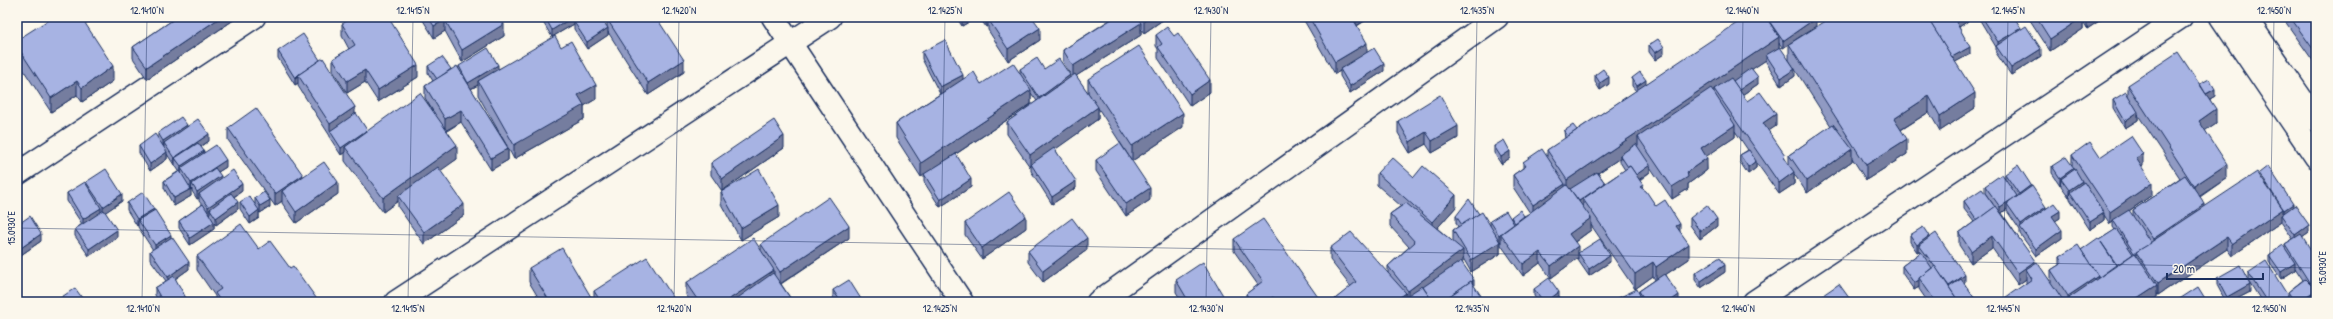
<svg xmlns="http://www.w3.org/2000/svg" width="2333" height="319" font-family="'Patrick Hand',sans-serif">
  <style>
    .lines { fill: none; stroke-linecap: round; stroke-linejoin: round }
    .minor-casing { stroke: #1b2f5e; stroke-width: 25 }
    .tertiary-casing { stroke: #1b2f5e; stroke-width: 25 }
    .minor { stroke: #fbf7ec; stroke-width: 22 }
    .tertiary { stroke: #fbf7ec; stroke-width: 22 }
    .wall { fill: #909ac3; stroke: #1b2f5e; fill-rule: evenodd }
    .shaded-wall { fill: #757d9f; stroke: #1b2f5e }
    .building { fill: #a7b3e3; stroke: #1b2f5e }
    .ticks { fill: none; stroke: #1b2f5e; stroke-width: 1; stroke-opacity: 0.45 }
    .neatline { fill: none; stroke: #1b2f5e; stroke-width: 1.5 }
    .ticks-label { font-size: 10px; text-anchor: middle; fill: #1b2f5e }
  </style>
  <rect width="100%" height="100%" fill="#fbf7ec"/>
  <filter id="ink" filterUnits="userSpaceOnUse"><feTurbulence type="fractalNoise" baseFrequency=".025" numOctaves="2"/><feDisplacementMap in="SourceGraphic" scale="8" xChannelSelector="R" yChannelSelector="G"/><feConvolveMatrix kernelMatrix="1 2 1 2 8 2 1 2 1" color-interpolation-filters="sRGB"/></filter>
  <g filter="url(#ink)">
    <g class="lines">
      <g class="minor-casing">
        <g id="minor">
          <path d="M 773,17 L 962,302"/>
          <path d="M 17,174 L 254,17"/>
          <path d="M 396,302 L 830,17"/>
          <path d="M 1098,302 L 1497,17"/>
          <path d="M 1754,302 L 2181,17"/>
        </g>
      </g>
      <g class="tertiary-casing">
        <g id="tertiary">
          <path d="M 2221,17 L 2316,157"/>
          <path d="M 2245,17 L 2316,120"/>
        </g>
      </g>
      <use href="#minor" class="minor"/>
      <use href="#tertiary" class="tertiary"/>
    </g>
    <g class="wall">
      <path d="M 177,17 L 238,17 L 147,79 L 133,58 L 133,47 Z"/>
      <path d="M 421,17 L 500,17 L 504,36 L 462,62 L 445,31 L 434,38 Z"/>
      <path d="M 541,17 L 609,17 L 603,21 L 607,28 L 607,19 L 611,17 L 663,17 L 658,20 L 684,72 L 648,95 L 608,32 L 608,35 L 587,49 L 574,29 L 574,24 L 552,37 L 541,19 Z"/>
      <path d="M 956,17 L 974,17 L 974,19 L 962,26 Z"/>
      <path d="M 979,17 L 1032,17 L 1040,40 L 1008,61 L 988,30 L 988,26 L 986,27 Z"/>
      <path d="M 1109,17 L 1167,17 L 1144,33 L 1141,29 L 1141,35 L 1076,76 L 1094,102 L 1088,93 L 1088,79 L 1183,127 L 1132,161 L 1098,108 L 1098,119 L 1055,149 L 1076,188 L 1052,204 L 1031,171 L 1031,166 L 1030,167 L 1007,134 L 1007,122 L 1037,101 L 1031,93 L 1031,104 L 956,154 L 971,187 L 940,207 L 924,182 L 924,175 L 921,177 L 896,138 L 896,123 L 940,94 L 922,59 L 922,52 L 963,79 L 981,84 L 1020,73 L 1020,69 L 1044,69 L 1070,78 L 1072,77 L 1063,62 L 1063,50 L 1111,19 Z"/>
      <path d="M 1302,17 L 1371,17 L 1357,26 L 1367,52 L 1384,71 L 1350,93 L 1340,76 L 1340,71 L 1335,74 Z"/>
      <path d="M 1938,17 L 1968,17 L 1968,21 L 1959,27 L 1970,54 L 1955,62 L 1975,108 L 1940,131 L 1929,112 L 1901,130 L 1907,154 L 1866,180 L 1852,158 L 1852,161 L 1807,193 L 1794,174 L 1794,184 L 1779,194 L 1756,162 L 1756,168 L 1748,174 L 1740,162 L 1740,155 L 1748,150 L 1735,131 L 1735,137 L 1706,156 L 1707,170 L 1688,184 L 1688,189 L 1672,199 L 1650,167 L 1650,172 L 1640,180 L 1643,189 L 1656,206 L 1680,232 L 1689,259 L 1665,275 L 1679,302 L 1610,302 L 1639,293 L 1639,291 L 1655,280 L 1653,276 L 1635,289 L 1591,225 L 1591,230 L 1575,242 L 1578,253 L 1610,262 L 1589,276 L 1578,260 L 1578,258 L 1551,278 L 1540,263 L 1523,276 L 1501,245 L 1501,241 L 1500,242 L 1500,254 L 1471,272 L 1463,258 L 1463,262 L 1462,263 L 1474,286 L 1485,302 L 1335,302 L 1335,299 L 1351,287 L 1330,260 L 1330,248 L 1388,273 L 1388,266 L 1409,247 L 1390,226 L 1390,214 L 1401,206 L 1377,185 L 1377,173 L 1414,177 L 1456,207 L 1437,228 L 1453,242 L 1453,230 L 1458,227 L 1456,223 L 1456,216 L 1479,214 L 1490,226 L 1490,221 L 1511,220 L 1511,217 L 1524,216 L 1530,213 L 1513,187 L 1513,175 L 1523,168 L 1523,162 L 1547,156 L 1547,150 L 1565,139 L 1564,131 L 1577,130 L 1636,91 L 1632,86 L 1632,78 L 1646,84 L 1767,19 L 1767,18 L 1816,26 L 1783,48 L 1779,43 L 1779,47 L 1795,76 L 1781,86 L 1766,62 L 1766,60 L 1752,69 L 1758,84 L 1742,95 L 1747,101 L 1776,126 L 1768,131 L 1789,165 L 1789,155 L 1831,126 L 1789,60 L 1789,44 L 1930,22 L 1938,18 ZM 1620,158 L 1620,162 L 1625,170 L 1605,183 L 1598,173 Z"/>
      <path d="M 1978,17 L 1996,17 L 1997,19 L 2021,30 L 2041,56 L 2011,75 L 1996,53 L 1996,47 Z"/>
      <path d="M 2028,17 L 2105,17 L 2087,29 L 2083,22 L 2083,29 L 2050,51 Z"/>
      <path d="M 2282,17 L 2316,17 L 2316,65 Z"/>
      <path d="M 342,24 L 418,77 L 378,102 L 365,82 L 347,93 L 333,71 L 333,59 L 349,49 L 342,36 Z"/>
      <path d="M 1156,35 L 1210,92 L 1190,106 L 1158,58 L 1158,49 L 1156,46 Z"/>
      <path d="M 17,40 L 113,81 L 82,102 L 77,95 L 51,112 L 17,60 Z"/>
      <path d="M 1649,45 L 1664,54 L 1655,60 L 1649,52 Z"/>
      <path d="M 561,47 L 596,99 L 584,106 L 584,119 L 514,159 L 508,148 L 508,160 L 491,170 L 461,122 L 447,131 L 457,159 L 440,170 L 464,215 L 424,244 L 398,207 L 398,201 L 383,212 L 345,161 L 345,152 L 341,155 L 330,138 L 330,136 L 298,86 L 298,83 L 295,85 L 278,58 L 278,51 L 355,114 L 367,131 L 434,113 L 425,98 L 425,86 L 433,81 L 428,73 L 428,66 L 451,70 L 459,68 L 459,66 L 498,69 ZM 478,85 L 478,95 L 507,146 L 471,89 Z"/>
      <path d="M 1595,75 L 1609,84 L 1600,90 L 1595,82 Z"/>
      <path d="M 2200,84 L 2215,96 L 2210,99 L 2216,123 L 2205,130 L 2227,178 L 2200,197 L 2205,207 L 2293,207 L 2309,232 L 2302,237 L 2316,302 L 2290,302 L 2288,299 L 2288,292 L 2303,280 L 2295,268 L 2295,270 L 2281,279 L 2269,262 L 2269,255 L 2285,248 L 2285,244 L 2293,239 L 2281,222 L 2232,256 L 2227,249 L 2158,295 L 2157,294 L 2157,297 L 2149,302 L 2064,302 L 2063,300 L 2063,302 L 2026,283 L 2026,279 L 2018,285 L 1992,248 L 1971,263 L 1959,245 L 1959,233 L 1974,222 L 1964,209 L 1964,201 L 1993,204 L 1985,193 L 1985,186 L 2005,179 L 2005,174 L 2031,187 L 2046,208 L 2060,218 L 2055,221 L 2062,238 L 2036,256 L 2020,234 L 2020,230 L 2007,211 L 2007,209 L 2002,213 L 2035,263 L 2051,282 L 2051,270 L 2059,265 L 2059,257 L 2081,250 L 2099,240 L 2115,230 L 2113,227 L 2113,222 L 2110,224 L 2104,215 L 2104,220 L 2090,230 L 2070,199 L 2070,197 L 2069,197 L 2061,186 L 2061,184 L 2060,185 L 2052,173 L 2052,166 L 2072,165 L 2072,155 L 2100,157 L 2143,166 L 2141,167 L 2152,195 L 2129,211 L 2133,217 L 2133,210 L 2180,178 L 2138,115 L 2138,120 L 2125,128 L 2113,108 L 2113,100 L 2128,96 L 2128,85 Z"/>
      <path d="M 1398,121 L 1458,138 L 1432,153 L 1426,144 L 1410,153 L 1398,133 Z"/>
      <path d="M 187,127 L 209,141 L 201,147 L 204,153 L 226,167 L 218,172 L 221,179 L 242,191 L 234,197 L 238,209 L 216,225 L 214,223 L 214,229 L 190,245 L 179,228 L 179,221 L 202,205 L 199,201 L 199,198 L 197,199 L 192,191 L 192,189 L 191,190 L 190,188 L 191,196 L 174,206 L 164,188 L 164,181 L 179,171 L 175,165 L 175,164 L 174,165 L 167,154 L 167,159 L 150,171 L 139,153 L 139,146 L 158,138 L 158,133 Z"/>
      <path d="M 228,128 L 303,177 L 338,194 L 296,223 L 282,203 L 282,201 L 275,206 L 228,140 Z"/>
      <path d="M 1494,146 L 1510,158 L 1501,164 L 1494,153 Z"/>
      <path d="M 784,148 L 722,191 L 711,175 L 711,163 Z"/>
      <path d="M 1096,160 L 1150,200 L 1126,216 L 1096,171 Z"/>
      <path d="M 86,182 L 122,201 L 105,212 L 117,238 L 89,256 L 75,236 L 75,229 L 82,224 L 67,201 L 67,193 L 86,185 Z"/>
      <path d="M 721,192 L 779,217 L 741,240 L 721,204 Z"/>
      <path d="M 255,198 L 270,207 L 260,213 L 259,212 L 259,218 L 250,224 L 240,209 L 240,202 L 255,204 Z"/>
      <path d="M 127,203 L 154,210 L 171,238 L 189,269 L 175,279 L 187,302 L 159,302 L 155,295 L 155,288 L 166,281 L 150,259 L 150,251 L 153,250 L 138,227 L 138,225 L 137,226 L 127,210 Z"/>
      <path d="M 1690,218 L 1717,226 L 1700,239 L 1690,225 Z"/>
      <path d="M 965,223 L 1026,228 L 982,259 L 965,235 Z"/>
      <path d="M 17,225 L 41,241 L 21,255 L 17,249 Z"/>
      <path d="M 1910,235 L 1929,238 L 1965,282 L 1964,283 L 1977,302 L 1928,302 L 1919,289 L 1919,287 L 1914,290 L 1902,273 L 1902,266 L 1920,253 L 1919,251 L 1917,252 L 1910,242 Z"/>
      <path d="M 849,238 L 781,284 L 793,302 L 691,302 L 686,295 L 686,283 L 761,250 L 761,244 Z"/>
      <path d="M 1234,239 L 1320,302 L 1246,302 L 1246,294 L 1258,285 L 1234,251 Z"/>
      <path d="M 259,249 L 290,268 L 319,302 L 215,302 L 215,296 L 197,270 L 197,256 Z"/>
      <path d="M 1087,250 L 1043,282 L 1028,262 L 1028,251 Z"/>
      <path d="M 529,268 L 594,302 L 541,302 L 529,282 Z"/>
      <path d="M 1725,272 L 1701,288 L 1695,280 L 1695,273 Z"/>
      <path d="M 2248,273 L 2288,302 L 2262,302 L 2248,280 Z"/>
      <path d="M 2217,278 L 2250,292 L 2231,302 L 2226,302 L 2217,285 Z"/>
      <path d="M 1176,280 L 1227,302 L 1182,302 L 1176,292 Z"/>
      <path d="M 1534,289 L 1559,296 L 1563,302 L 1538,302 L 1534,296 Z"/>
      <path d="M 833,290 L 861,302 L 836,302 L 833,297 Z"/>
      <path d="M 594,291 L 676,302 L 594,302 Z"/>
      <path d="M 1823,295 L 1852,302 L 1823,302 Z"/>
    </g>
    <g class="shaded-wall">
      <path d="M 221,17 L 238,17 L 147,79 L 147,67 Z"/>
      <path d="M 573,17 L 584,17 L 574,22 L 574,24 L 552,37 L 552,30 Z"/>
      <path d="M 602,17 L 609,17 L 602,22 Z"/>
      <path d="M 656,17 L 663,17 L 656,21 Z"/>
      <path d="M 965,17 L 974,17 L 974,19 L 962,26 L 962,19 Z"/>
      <path d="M 1149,17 L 1167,17 L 1144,33 L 1144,21 Z"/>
      <path d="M 1356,17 L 1371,17 L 1356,26 Z"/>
      <path d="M 1963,17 L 1968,17 L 1968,21 L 1956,29 L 1956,22 Z"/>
      <path d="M 2083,17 L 2083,29 L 2050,51 L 2050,39 Z"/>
      <path d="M 2087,17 L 2105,17 L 2087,29 Z"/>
      <path d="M 1816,18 L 1816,26 L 1783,48 L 1783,41 Z"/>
      <path d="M 988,19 L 988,26 L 986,27 L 986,20 Z"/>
      <path d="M 445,20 L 445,31 L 434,38 L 434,26 Z"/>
      <path d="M 1141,23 L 1141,35 L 1073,78 L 1073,66 Z"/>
      <path d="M 504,24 L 504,36 L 462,62 L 462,50 Z"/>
      <path d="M 608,28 L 608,35 L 587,49 L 587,42 Z"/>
      <path d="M 1040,28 L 1040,40 L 1008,61 L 1008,49 Z"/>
      <path d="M 2021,28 L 2021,35 L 1998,48 L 1998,42 Z"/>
      <path d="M 1779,37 L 1779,51 L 1766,55 L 1766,60 L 1733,82 L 1714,89 L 1714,95 L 1638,137 L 1638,146 L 1621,157 L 1620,155 L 1620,158 L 1567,194 L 1567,180 Z"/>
      <path d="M 1367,43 L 1367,55 L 1340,69 L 1340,71 L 1335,74 L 1335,62 Z"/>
      <path d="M 1664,47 L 1664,54 L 1655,60 L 1655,53 Z"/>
      <path d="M 1970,47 L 1970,54 L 1950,65 L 1950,58 Z"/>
      <path d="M 2041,49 L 2041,56 L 2011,75 L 2011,68 Z"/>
      <path d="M 684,60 L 684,72 L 648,95 L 648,83 Z"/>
      <path d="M 1384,64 L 1384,71 L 1350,93 L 1350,86 Z"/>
      <path d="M 418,65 L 418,77 L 378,102 L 378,90 Z"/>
      <path d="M 498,65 L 498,72 L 478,81 L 478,85 L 468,90 L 468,83 Z"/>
      <path d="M 113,66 L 113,81 L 82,102 L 82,88 Z"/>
      <path d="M 1795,69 L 1795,76 L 1781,86 L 1781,78 Z"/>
      <path d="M 365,70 L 365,82 L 347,93 L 347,81 Z"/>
      <path d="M 963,75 L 963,82 L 940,94 L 940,87 Z"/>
      <path d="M 1070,75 L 1070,83 L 1039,105 L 1039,98 Z"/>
      <path d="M 298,76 L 298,83 L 295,85 L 295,78 Z"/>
      <path d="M 1609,77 L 1609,84 L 1600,90 L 1600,83 Z"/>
      <path d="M 1758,77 L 1758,84 L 1739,97 L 1739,90 Z"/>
      <path d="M 1210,80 L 1210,92 L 1190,106 L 1190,94 Z"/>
      <path d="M 1646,80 L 1646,87 L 1637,94 L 1637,86 Z"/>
      <path d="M 77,81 L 77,95 L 51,112 L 51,98 Z"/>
      <path d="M 596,85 L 596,99 L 584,106 L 584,119 L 514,159 L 514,145 L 578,95 Z"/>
      <path d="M 2215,89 L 2215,96 L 2205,102 L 2205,95 Z"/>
      <path d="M 1031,90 L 1031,104 L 921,177 L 921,163 Z"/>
      <path d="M 1975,93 L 1975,108 L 1940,131 L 1940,116 Z"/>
      <path d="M 1929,96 L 1929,112 L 1894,134 L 1894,119 Z"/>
      <path d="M 355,107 L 355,119 L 330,131 L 330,124 Z"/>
      <path d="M 1098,107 L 1098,119 L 1032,166 L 1031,164 L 1031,166 L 1030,167 L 1030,155 Z"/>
      <path d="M 2216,109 L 2216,123 L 2199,135 L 2199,121 Z"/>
      <path d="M 461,110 L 461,122 L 445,131 L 445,119 Z"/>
      <path d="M 2138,112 L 2138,120 L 2125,128 L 2125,121 Z"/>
      <path d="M 1183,113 L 1183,127 L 1132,161 L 1132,146 Z"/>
      <path d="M 1776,114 L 1776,126 L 1763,135 L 1763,123 Z"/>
      <path d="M 187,125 L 187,132 L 164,143 L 164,147 L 163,148 L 163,141 Z"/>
      <path d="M 1735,125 L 1735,137 L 1701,160 L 1701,148 Z"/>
      <path d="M 1458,126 L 1458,138 L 1432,153 L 1432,141 Z"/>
      <path d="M 367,130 L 367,137 L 345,147 L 345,152 L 341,155 L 341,148 Z"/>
      <path d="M 1426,132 L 1426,144 L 1410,153 L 1410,142 Z"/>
      <path d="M 209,134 L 209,141 L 178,162 L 175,158 L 175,164 L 174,165 L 174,158 Z"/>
      <path d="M 784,136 L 784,148 L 722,191 L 722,179 Z"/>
      <path d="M 1907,139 L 1907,154 L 1866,180 L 1866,165 Z"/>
      <path d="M 457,145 L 457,159 L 401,199 L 398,196 L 398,201 L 383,212 L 383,198 Z"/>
      <path d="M 508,148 L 508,160 L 491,170 L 491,158 Z"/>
      <path d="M 1852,149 L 1852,161 L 1807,193 L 1807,181 Z"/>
      <path d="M 204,151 L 204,158 L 181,168 L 181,173 L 181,166 Z"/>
      <path d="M 1510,151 L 1510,158 L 1501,164 L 1501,157 Z"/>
      <path d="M 167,152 L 167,159 L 150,171 L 150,164 Z"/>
      <path d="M 2143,154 L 2143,166 L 2136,170 L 2136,158 Z"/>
      <path d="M 1707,158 L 1707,170 L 1688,184 L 1688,189 L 1672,199 L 1672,187 L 1687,172 Z"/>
      <path d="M 226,160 L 226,167 L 195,187 L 192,184 L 191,190 L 191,183 Z"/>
      <path d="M 1756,161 L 1756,168 L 1748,174 L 1748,167 Z"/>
      <path d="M 2227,164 L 2227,178 L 2194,200 L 2194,186 Z"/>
      <path d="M 1650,165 L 1650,172 L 1634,183 L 1634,176 Z"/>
      <path d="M 2074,168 L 2074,175 L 2061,179 L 2060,185 L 2060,178 Z"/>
      <path d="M 1794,172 L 1794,184 L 1779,194 L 1779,183 Z"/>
      <path d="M 303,175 L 303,186 L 282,191 L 282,201 L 275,206 L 275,194 Z"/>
      <path d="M 221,176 L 221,183 L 199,194 L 199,198 L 197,199 L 197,192 Z"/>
      <path d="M 971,179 L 971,187 L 940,207 L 940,200 Z"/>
      <path d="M 1076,181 L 1076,188 L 1052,204 L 1052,197 Z"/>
      <path d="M 2082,181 L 2082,188 L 2070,192 L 2069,197 L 2069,190 Z"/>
      <path d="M 338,182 L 338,194 L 296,223 L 296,212 Z"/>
      <path d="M 2152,183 L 2152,195 L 2114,221 L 2113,220 L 2113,222 L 2110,224 L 2110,212 Z"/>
      <path d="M 242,184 L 242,191 L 212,212 L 210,209 L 210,213 L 208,215 L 208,207 Z"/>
      <path d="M 1565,184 L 1565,196 L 1533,217 L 1533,205 Z"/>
      <path d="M 1605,184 L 1583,199 L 1583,205 L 1579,208 L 1579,201 Z"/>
      <path d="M 2031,185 L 2031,192 L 2019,201 L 2019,194 Z"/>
      <path d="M 1150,188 L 1150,200 L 1126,216 L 1126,204 Z"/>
      <path d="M 191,189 L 191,196 L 174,206 L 174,198 Z"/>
      <path d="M 122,194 L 122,201 L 103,214 L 103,207 Z"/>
      <path d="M 1456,195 L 1456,207 L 1432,234 L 1432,222 Z"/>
      <path d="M 2017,196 L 2017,203 L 2007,204 L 2007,209 L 2000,214 L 2000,207 Z"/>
      <path d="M 270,200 L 270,207 L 260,213 L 260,206 Z"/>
      <path d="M 238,202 L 238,209 L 216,225 L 216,218 Z"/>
      <path d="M 464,204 L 464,215 L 424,244 L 424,232 Z"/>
      <path d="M 2205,204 L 2205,216 L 2153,251 L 2153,239 Z"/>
      <path d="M 2293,204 L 2293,211 L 2284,217 L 2284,210 Z"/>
      <path d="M 779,205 L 779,217 L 741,240 L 741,228 Z"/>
      <path d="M 2046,207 L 2046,214 L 2021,228 L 2021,224 Z"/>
      <path d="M 101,208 L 101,215 L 83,226 L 83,219 Z"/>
      <path d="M 154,209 L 154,216 L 138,220 L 138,225 L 137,226 L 137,219 Z"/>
      <path d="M 2283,209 L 2283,217 L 2281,215 L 2281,222 L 2232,256 L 2232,244 Z"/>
      <path d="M 259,210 L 259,218 L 250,224 L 250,217 Z"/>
      <path d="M 2060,211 L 2060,218 L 2052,223 L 2052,216 Z"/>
      <path d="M 2104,213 L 2104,220 L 2090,230 L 2090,222 Z"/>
      <path d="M 1026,216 L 1026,228 L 982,259 L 982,248 Z"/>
      <path d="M 1591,218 L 1591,230 L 1569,246 L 1569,234 Z"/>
      <path d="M 1717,219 L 1717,226 L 1700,239 L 1700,231 Z"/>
      <path d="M 214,222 L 214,229 L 190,245 L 190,238 Z"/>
      <path d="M 1680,224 L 1680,238 L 1676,226 Z"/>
      <path d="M 2309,225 L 2309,232 L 2295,242 L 2295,235 Z"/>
      <path d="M 849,226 L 849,238 L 780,284 L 780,272 Z"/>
      <path d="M 117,230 L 117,238 L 89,256 L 89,249 Z"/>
      <path d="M 2062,230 L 2062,238 L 2036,256 L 2036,249 Z"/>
      <path d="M 41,234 L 41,241 L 21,255 L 21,248 Z"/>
      <path d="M 1501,234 L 1501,241 L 1500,242 L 1500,254 L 1471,272 L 1471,260 L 1499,242 L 1499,235 Z"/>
      <path d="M 171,235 L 171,242 L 155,252 L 155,245 Z"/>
      <path d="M 1929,236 L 1929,244 L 1919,245 L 1919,251 L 1917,252 L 1917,245 Z"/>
      <path d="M 1992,236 L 1992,248 L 1971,263 L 1971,251 Z"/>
      <path d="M 2227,237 L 2227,249 L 2158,295 L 2158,283 Z"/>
      <path d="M 1087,238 L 1087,250 L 1043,282 L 1043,271 Z"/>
      <path d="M 1689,244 L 1689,259 L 1656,281 L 1656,267 Z"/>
      <path d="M 1578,246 L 1578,258 L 1551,278 L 1551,266 Z"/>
      <path d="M 1463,250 L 1463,262 L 1424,291 L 1408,302 L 1408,291 Z"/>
      <path d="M 1540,252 L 1540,263 L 1523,276 L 1523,264 Z"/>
      <path d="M 1610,255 L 1610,262 L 1589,276 L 1589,269 Z"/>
      <path d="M 2035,261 L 2035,273 L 2026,269 L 2026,279 L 2018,285 L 2018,273 Z"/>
      <path d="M 189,262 L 189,269 L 168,284 L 168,277 Z"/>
      <path d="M 1653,262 L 1653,276 L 1635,289 L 1635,274 Z"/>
      <path d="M 2295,263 L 2295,270 L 2281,279 L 2281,272 Z"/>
      <path d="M 1725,265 L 1725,272 L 1701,288 L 1701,281 Z"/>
      <path d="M 774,270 L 774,281 L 743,302 L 725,302 Z"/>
      <path d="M 1965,275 L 1965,282 L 1951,292 L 1948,286 Z"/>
      <path d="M 2098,276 L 2098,288 L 2069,298 L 2069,302 L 2068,302 L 2068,296 Z"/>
      <path d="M 1474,280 L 1474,287 L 1442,302 Z"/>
      <path d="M 1919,280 L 1919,287 L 1914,290 L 1914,283 Z"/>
      <path d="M 2250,284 L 2250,292 L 2231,302 L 2227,302 L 2227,297 Z"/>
      <path d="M 2157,285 L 2157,297 L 2149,302 L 2131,302 Z"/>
      <path d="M 2316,290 L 2316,297 L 2309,302 L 2298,302 Z"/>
      <path d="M 1559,292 L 1559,299 L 1555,302 L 1546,302 Z"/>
      <path d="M 1406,293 L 1406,302 L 1393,302 Z"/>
      <path d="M 1679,295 L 1679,302 L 1669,302 Z"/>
      <path d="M 2288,296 L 2288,302 L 2278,302 Z"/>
      <path d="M 1273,297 L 1273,302 L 1266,302 Z"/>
    </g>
    <g class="building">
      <path d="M 53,17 L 81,17 L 113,66 L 82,88 L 77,81 L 51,98 L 17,46 L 17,40 Z"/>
      <path d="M 177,17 L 221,17 L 147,67 L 133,47 Z"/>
      <path d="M 353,17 L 388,17 L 418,65 L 378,90 L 365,70 L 347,81 L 333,59 L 355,45 L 342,24 Z"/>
      <path d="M 428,17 L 500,17 L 504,24 L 462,50 L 445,20 L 434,26 Z"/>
      <path d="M 545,17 L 573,17 L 552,30 Z"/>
      <path d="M 581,17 L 600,17 L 608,28 L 587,42 L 574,22 Z"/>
      <path d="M 611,17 L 656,17 L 684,60 L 648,83 L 607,19 Z"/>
      <path d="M 961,17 L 965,17 L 962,19 Z"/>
      <path d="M 984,17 L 990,17 L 986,20 Z"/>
      <path d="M 990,17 L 1032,17 L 1040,28 L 1008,49 L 988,19 Z"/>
      <path d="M 1115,17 L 1137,17 L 1141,23 L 1073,66 L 1063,50 Z"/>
      <path d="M 1141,17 L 1149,17 L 1144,21 Z"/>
      <path d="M 1309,17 L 1352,17 L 1367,43 L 1335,62 Z"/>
      <path d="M 1746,17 L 1766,17 L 1779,37 L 1567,180 L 1547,150 Z"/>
      <path d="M 1769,17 L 1815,17 L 1816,18 L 1783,41 L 1767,18 Z"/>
      <path d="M 1832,17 L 1927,17 L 1975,93 L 1940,116 L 1929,96 L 1894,119 L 1907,139 L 1866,165 L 1789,44 Z"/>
      <path d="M 1939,17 L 1963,17 L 1956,22 L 1970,47 L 1952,57 L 1930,22 Z"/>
      <path d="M 1982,17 L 1996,17 L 1997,19 L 2000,17 L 2014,17 L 2021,28 L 1998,42 Z"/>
      <path d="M 2036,17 L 2083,17 L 2050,39 Z"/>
      <path d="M 2290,17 L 2316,17 L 2316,53 Z"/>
      <path d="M 2026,26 L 2041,49 L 2011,68 L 1996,46 Z"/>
      <path d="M 1167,27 L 1174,36 L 1178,33 L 1210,80 L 1190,94 L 1158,47 L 1162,44 L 1156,35 Z"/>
      <path d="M 303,34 L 320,60 L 298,75 L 295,78 L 278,51 Z"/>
      <path d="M 555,36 L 561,47 L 571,41 L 596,85 L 578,95 L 584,105 L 514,145 L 478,81 Z"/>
      <path d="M 1658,39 L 1664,47 L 1655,53 L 1649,45 Z"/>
      <path d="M 945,40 L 963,75 L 940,87 L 922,52 Z"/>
      <path d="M 1139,46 L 1183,113 L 1132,146 L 1088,79 Z"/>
      <path d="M 1780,47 L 1795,69 L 1781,78 L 1766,55 Z"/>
      <path d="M 488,48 L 498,65 L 468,83 L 459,66 Z"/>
      <path d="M 1374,48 L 1384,64 L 1350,86 L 1340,69 Z"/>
      <path d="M 2178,52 L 2216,109 L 2199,121 L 2227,164 L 2194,186 L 2128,85 Z"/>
      <path d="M 442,57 L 451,69 L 437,79 L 428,66 Z"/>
      <path d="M 323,58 L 355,107 L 330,124 L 298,75 Z"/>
      <path d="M 1037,58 L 1044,69 L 1059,59 L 1070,75 L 1039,98 L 1020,69 Z"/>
      <path d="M 1013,63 L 1031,90 L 921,163 L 896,123 L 974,72 L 981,84 Z"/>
      <path d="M 457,66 L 508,148 L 491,158 L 461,110 L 445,119 L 425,86 Z"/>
      <path d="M 1751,68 L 1758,77 L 1739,90 L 1733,81 Z"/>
      <path d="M 1603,69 L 1609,77 L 1600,83 L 1595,75 Z"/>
      <path d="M 1640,72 L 1646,80 L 1637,86 L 1632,78 Z"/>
      <path d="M 1075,74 L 1098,107 L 1030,155 L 1007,122 Z"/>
      <path d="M 1731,78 L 1747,101 L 1760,92 L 1776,114 L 1763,123 L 1785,155 L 1783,157 L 1794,172 L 1779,183 L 1714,89 Z"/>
      <path d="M 2209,79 L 2215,89 L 2206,94 L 2200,84 Z"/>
      <path d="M 1711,88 L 1735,125 L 1701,148 L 1707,158 L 1687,172 L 1688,177 L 1672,187 L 1638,137 Z"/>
      <path d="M 2126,92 L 2138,112 L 2125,121 L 2113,100 Z"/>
      <path d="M 420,93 L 457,145 L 383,198 L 345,147 Z"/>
      <path d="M 1440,95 L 1458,126 L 1432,141 L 1426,132 L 1410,142 L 1398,121 Z"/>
      <path d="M 256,108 L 303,175 L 275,194 L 228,128 Z"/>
      <path d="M 356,113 L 367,130 L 341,148 L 330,131 Z"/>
      <path d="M 181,117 L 187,125 L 163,141 L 158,133 Z"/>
      <path d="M 198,119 L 209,134 L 174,158 L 164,143 Z"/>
      <path d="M 774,120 L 784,136 L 722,179 L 711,163 Z"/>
      <path d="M 1833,124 L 1852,149 L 1807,181 L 1789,155 Z"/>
      <path d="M 1573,125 L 1577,130 L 1568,136 L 1564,131 Z"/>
      <path d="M 155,134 L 167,152 L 150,164 L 139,146 Z"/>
      <path d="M 2131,136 L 2143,154 L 2136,158 L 2152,183 L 2110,212 L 2072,155 L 2090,142 L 2100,157 Z"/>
      <path d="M 1504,140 L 1510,151 L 1501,157 L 1494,146 Z"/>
      <path d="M 198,143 L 204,151 L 181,166 L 175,158 Z"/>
      <path d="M 1120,143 L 1150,188 L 1126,204 L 1096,160 Z"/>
      <path d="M 1636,144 L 1650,165 L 1636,175 L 1630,166 L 1628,167 L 1620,155 Z"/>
      <path d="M 216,145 L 226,160 L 191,183 L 181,168 Z"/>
      <path d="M 1054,148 L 1076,181 L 1052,197 L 1031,164 Z"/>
      <path d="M 1542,149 L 1565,184 L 1533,205 L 1513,175 L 1526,166 L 1523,162 Z"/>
      <path d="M 1749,150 L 1756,161 L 1748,167 L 1740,155 Z"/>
      <path d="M 956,154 L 971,179 L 940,200 L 924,174 Z"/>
      <path d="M 1392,157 L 1414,177 L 1423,166 L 1456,195 L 1432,222 L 1377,173 Z"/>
      <path d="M 2066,157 L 2074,168 L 2060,178 L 2052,166 Z"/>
      <path d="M 324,162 L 338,182 L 296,212 L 282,191 Z"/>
      <path d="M 2018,165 L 2031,185 L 2019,194 L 2005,174 Z"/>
      <path d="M 1630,166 L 1643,185 L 1640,187 L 1646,191 L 1656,206 L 1665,200 L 1680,224 L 1676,226 L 1689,244 L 1656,267 L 1653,262 L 1635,274 L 1583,199 Z"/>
      <path d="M 2268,166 L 2293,204 L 2284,210 L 2259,173 Z"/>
      <path d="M 438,167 L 464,204 L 424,232 L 398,196 Z"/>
      <path d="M 215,168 L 221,176 L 197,192 L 192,184 Z"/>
      <path d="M 106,169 L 122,194 L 103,207 L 86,182 Z"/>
      <path d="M 759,169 L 779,205 L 741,228 L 721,192 Z"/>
      <path d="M 2075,169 L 2082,181 L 2069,190 L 2061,179 Z"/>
      <path d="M 233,170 L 242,184 L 208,207 L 199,194 Z"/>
      <path d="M 180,171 L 191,189 L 174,198 L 164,181 Z"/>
      <path d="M 1597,172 L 1605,183 L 1579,201 L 1570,189 Z"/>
      <path d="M 2257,172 L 2283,209 L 2232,244 L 2227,237 L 2158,283 L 2136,252 Z"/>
      <path d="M 2002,174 L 2017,196 L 2000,207 L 1985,186 Z"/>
      <path d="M 2185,175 L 2205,204 L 2153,239 L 2133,210 Z"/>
      <path d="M 85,182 L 101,208 L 83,219 L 67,193 Z"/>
      <path d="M 2084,182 L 2104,213 L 2090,222 L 2070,192 Z"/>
      <path d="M 1567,185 L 1591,218 L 1569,234 L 1578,246 L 1551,266 L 1540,252 L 1523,264 L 1501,234 Z"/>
      <path d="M 2032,186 L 2046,207 L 2021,224 L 2007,204 Z"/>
      <path d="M 1982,189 L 1995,207 L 1977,220 L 1964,201 Z"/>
      <path d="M 143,192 L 154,209 L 137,219 L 127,203 Z"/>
      <path d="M 264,192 L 270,200 L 260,206 L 255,198 Z"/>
      <path d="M 1009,192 L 1026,216 L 982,248 L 965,223 Z"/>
      <path d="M 231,193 L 238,202 L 216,218 L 210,209 Z"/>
      <path d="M 249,196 L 259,210 L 250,217 L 240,202 Z"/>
      <path d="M 829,197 L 849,226 L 780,272 L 761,244 Z"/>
      <path d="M 1469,199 L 1479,214 L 1462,225 L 1456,216 Z"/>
      <path d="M 1406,203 L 1463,250 L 1408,291 L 1388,266 L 1415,242 L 1390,214 Z"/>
      <path d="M 2054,203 L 2060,211 L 2052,216 L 2062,230 L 2036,249 L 2020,227 Z"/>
      <path d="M 203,204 L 214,222 L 190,238 L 179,221 Z"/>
      <path d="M 1707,205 L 1717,219 L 1700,231 L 1690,218 Z"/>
      <path d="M 2295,205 L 2309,225 L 2295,235 L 2281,215 Z"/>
      <path d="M 1996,206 L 2035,261 L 2018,273 L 1992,236 L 1971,251 L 1959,233 Z"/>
      <path d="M 104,210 L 117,230 L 89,249 L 75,229 Z"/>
      <path d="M 155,210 L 171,235 L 155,245 L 138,220 Z"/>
      <path d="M 1520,210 L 1524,216 L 1515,223 L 1511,217 Z"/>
      <path d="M 2129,210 L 2151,243 L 2136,252 L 2136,255 L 2135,253 L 2134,253 L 2113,220 Z"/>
      <path d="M 1506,211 L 1514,224 L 1499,235 L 1490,221 Z"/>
      <path d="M 1482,212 L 1500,242 L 1471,260 L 1453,230 Z"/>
      <path d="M 30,216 L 41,234 L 21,248 L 17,242 L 17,225 Z"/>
      <path d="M 1072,218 L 1087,238 L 1043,271 L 1028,251 Z"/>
      <path d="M 1263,219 L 1320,300 L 1317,302 L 1277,302 L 1273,297 L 1266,302 L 1252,302 L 1246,294 L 1263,281 L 1234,239 Z"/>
      <path d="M 241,224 L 259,249 L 270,241 L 290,268 L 293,266 L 319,302 L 221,302 L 215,293 L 221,289 L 197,256 Z"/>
      <path d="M 1923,227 L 1929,236 L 1917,245 L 1910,235 Z"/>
      <path d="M 2116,229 L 2133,254 L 2117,265 L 2101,242 L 2116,265 L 2098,278 L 2098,276 L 2081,250 L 2098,238 L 2099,240 Z"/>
      <path d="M 1351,232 L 1406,293 L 1393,302 L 1336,302 L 1335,299 L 1356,282 L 1330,248 Z"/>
      <path d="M 1936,233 L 1965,275 L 1949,286 L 1919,245 Z"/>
      <path d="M 2301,234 L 2316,258 L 2316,290 L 2298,302 L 2295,302 L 2288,292 L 2305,279 L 2311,285 L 2285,244 Z"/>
      <path d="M 172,237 L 189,262 L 168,277 L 150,251 Z"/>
      <path d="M 753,238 L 774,270 L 725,302 L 699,302 L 686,283 Z"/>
      <path d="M 1600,239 L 1610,255 L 1589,269 L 1578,253 Z"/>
      <path d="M 2078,245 L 2098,276 L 2068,296 L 2051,270 L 2062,263 L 2059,257 Z"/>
      <path d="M 2283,245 L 2295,263 L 2281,272 L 2269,255 Z"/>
      <path d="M 562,248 L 594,302 L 550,302 L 529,268 Z"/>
      <path d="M 1921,252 L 1932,268 L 1919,278 L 1919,280 L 1914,283 L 1902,266 Z"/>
      <path d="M 2135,253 L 2157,285 L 2131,302 L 2071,302 L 2069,298 Z"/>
      <path d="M 647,257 L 676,302 L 601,302 L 594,291 Z"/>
      <path d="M 1720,257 L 1725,265 L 1701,281 L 1695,273 Z"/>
      <path d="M 1461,261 L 1474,280 L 1471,282 L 1471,281 L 1441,302 L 1433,302 L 1423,287 Z"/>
      <path d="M 2266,261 L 2288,296 L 2278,302 L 2269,302 L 2269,301 L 2267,302 L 2248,273 Z"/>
      <path d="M 1203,262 L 1227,302 L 1189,302 L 1176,280 Z"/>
      <path d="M 2037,262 L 2063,300 L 2060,302 L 1999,302 L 2032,279 L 2026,269 Z"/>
      <path d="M 2240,265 L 2250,284 L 2227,297 L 2217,278 Z"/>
      <path d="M 1935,266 L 1959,302 L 1936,302 L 1919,278 Z"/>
      <path d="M 773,273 L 793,302 L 732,302 Z"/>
      <path d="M 1664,274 L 1679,295 L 1669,302 L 1646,302 L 1639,291 Z"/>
      <path d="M 174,276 L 187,300 L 184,302 L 163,302 L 155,288 Z"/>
      <path d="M 1549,278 L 1559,292 L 1546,302 L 1544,302 L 1534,289 Z"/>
      <path d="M 1961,279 L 1977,302 L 1959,302 L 1949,287 Z"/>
      <path d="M 849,280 L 861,299 L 857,302 L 841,302 L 833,290 Z"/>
      <path d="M 1471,281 L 1485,302 L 1441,302 Z"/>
      <path d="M 1839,284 L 1852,302 L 1828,302 L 1823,295 Z"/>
      <path d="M 1422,286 L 1433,302 L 1397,302 Z"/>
      <path d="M 2198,287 L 2206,300 L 2204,302 L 2175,302 Z"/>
      <path d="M 75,288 L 85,302 L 57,302 L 56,301 Z"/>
      <path d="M 1637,289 L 1643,302 L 1610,302 Z"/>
      <path d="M 2316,292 L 2316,302 L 2301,302 Z"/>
      <path d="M 1559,296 L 1563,302 L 1550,302 Z"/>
      <path d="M 1896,300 L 1897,302 L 1892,302 Z"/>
    </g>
  </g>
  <path class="ticks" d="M 17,228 L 2316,268M 142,302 L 147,17M 408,302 L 413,17M 674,302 L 679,17M 940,302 L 945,17M 1206,302 L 1211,17M 1472,302 L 1477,17M 1738,302 L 1743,17M 2003,302 L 2008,17M 2269,302 L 2274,17"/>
  <rect width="2333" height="319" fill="none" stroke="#fbf7ec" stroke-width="44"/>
  <path d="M2167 273v6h96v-6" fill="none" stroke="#1b2f5e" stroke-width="2"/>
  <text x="2173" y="273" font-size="12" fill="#1b2f5e" stroke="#fbf7ec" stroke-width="3" paint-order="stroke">20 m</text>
  <rect x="22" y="22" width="2289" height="275" class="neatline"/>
  <g class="ticks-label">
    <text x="147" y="14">12.1410°N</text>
    <text x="413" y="14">12.1415°N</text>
    <text x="679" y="14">12.1420°N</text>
    <text x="945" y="14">12.1425°N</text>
    <text x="1211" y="14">12.1430°N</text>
    <text x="1477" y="14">12.1435°N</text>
    <text x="1742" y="14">12.1440°N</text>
    <text x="2008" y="14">12.1445°N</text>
    <text x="2274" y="14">12.1450°N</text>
    <text transform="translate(11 228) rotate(-90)" y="4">15.0930°E</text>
    <text transform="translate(2322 268) rotate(-90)" y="4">15.0930°E</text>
    <text x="143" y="312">12.1410°N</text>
    <text x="408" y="312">12.1415°N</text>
    <text x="674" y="312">12.1420°N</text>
    <text x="940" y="312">12.1425°N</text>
    <text x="1206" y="312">12.1430°N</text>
    <text x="1472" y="312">12.1435°N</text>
    <text x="1738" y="312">12.1440°N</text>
    <text x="2003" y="312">12.1445°N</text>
    <text x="2269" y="312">12.1450°N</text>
  </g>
</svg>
